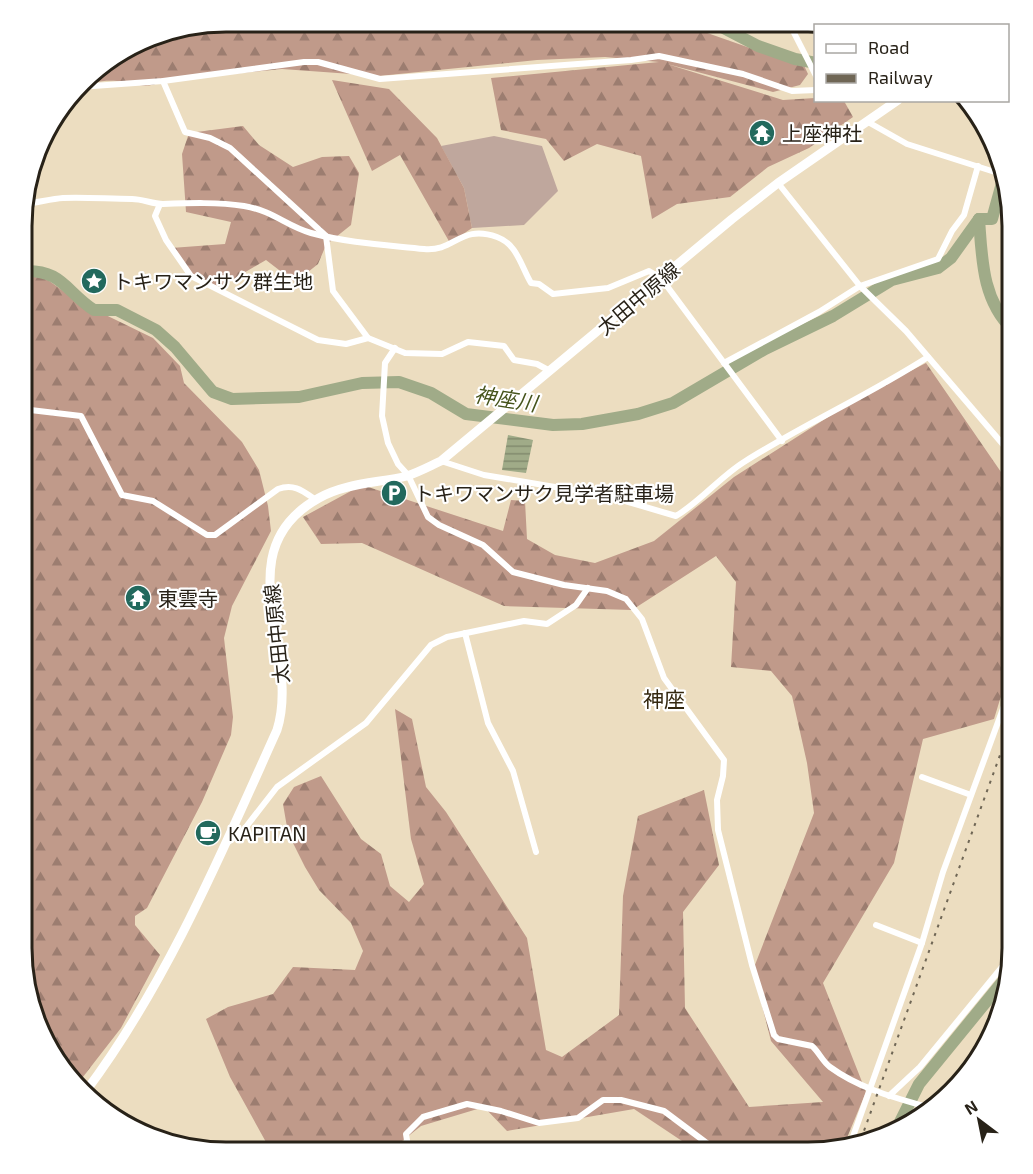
<svg xmlns="http://www.w3.org/2000/svg" width="1033" height="1174" font-family="'Exo 2','Noto Sans JP',sans-serif">
  <style>
    .grass { fill: #bfa79d }
    .forest { fill: url(#forest-firs) }
    .water { fill: url(#water-rules) }
    .lines { fill: none; stroke-linecap: round; stroke-linejoin: round }
    .river { stroke: #a0ab88; stroke-width: 12 }
    .minor { stroke: #fff; stroke-width: 6 }
    .secondary { stroke: #fff; stroke-width: 9 }
    .rail { stroke: #6f6655; stroke-width: 2; stroke-dasharray: 3 6; stroke-linecap: butt }
    .labels { text-anchor: middle; dominant-baseline: central; stroke-width: 4.5; stroke-linejoin: round; paint-order: stroke }
    .poi-label { font-size: 20px; fill: #282218; stroke: #fff; text-anchor: start }
    .street-label { font-size: 20px; fill: #282218; stroke: #fff }
    .water-label { font-size: 21px; font-style: italic; fill: #46541c; stroke: #fff }
    .neighbourhood-label { font-size: 21px; fill: #342810; stroke: #fff }
    .rim { fill: none; stroke: #282218; stroke-width: 3 }
  </style>
  <defs>
    <pattern id="forest-firs" width="22" height="20" patternUnits="userSpaceOnUse" patternTransform="scale(1.5)"><rect width="22" height="20" fill="#c09a8a"/><path d="M5 1l3.5 6h-7zM16 11l3.5 6h-7z" fill="#9c7d70"/></pattern>
    <pattern id="water-rules" width="6" height="5" patternUnits="userSpaceOnUse" patternTransform="scale(1.5)"><rect width="6" height="5" fill="#a0ab88"/><path d="M0 2.5h6" fill="none" stroke="#828b6e"/></pattern>
  </defs>
  <rect width="100%" height="100%" fill="#ecddc0"/>
  <path class="grass" d="M 494,136 L 542,146 L 558,191 L 524,225 L 472,228 L 464,188 L 441,146 Z"/>
  <g class="forest">
    <path d="M 226,21 L 676,22 L 750,48 L 800,57 L 808,74 L 800,85 L 773,92 L 667,64 L 783,100 L 815,98 L 816,100 L 844,101 L 853,117 L 809,148 L 768,167 L 730,197 L 677,204 L 652,219 L 641,156 L 597,144 L 564,161 L 546,139 L 501,130 L 491,78 L 659,62 L 605,57 L 537,60 L 379,76 L 282,69 L 163,81 C 142,91 138,82 117,81 C 104,80 90,82 79,87 L 91,72 L 159,32 Z"/>
    <path d="M 332,80 L 389,89 L 437,138 L 464,188 L 472,228 L 450,243 L 400,155 L 372,171 Z"/>
    <path d="M 243,126 L 259,145 L 293,167 L 322,157 L 349,156 L 359,173 L 351,225 L 326,245 L 318,264 L 303,276 L 305,290 L 266,260 L 220,287 L 191,276 L 171,248 L 225,244 L 231,222 L 186,212 L 182,154 L 189,133 Z"/>
    <path d="M 41,275 L 77,301 L 153,338 L 180,366 L 184,383 L 242,442 L 259,470 L 268,506 L 271,531 L 232,606 L 224,638 L 233,717 L 231,735 L 202,802 L 147,908 L 135,916 L 135,925 L 160,955 L 121,1028 L 79,1082 L 67,1068 L 64,1070 L 55,1062 L 21,962 L 23,279 Z"/>
    <path d="M 926,363 L 1012,488 L 1012,660 L 994,719 L 923,739 L 894,863 L 823,983 L 866,1092 L 844,1145 L 821,1153 L 700,1153 L 634,1109 L 507,1131 L 484,1107 L 421,1126 L 387,1153 L 272,1153 L 230,1077 L 206,1019 L 228,1007 L 273,994 L 293,967 L 355,970 L 363,951 L 351,923 L 319,890 L 305,867 L 288,833 L 283,804 L 294,787 L 321,776 L 361,839 L 381,854 L 390,886 L 409,902 L 424,884 L 411,839 L 395,709 L 412,719 L 426,787 L 446,812 L 527,938 L 546,1050 L 562,1057 L 619,1015 L 623,896 L 638,816 L 704,790 L 719,865 L 683,912 L 685,1008 L 749,1107 L 823,1102 L 771,1041 L 753,970 L 814,813 L 807,763 L 792,696 L 771,671 L 731,667 L 736,582 L 716,556 L 632,610 L 504,606 L 362,543 L 321,544 L 303,517 L 362,485 L 503,531 L 511,500 L 525,501 L 527,539 L 555,555 L 595,563 L 654,541 L 734,477 L 861,396 Z"/>
  </g>
  <path class="water" d="M 508,435 L 533,440 L 526,473 L 502,470 Z"/>
  <g class="lines">
    <g class="river">
      <path d="M 712,22 L 758,46 L 795,59 L 816,63"/>
      <path d="M 979,219 C 982,258 982,300 1012,329"/>
      <path d="M 979,219 L 992,219 L 1002,183"/>
      <path d="M 23,271 C 62,269 66,292 94,310 L 117,310 L 156,330 L 175,347 L 213,392 L 232,399 L 299,397 L 362,383 L 399,382 L 431,393 L 466,414 L 553,425 L 582,424 L 638,414 L 673,403 L 765,349 L 833,316 L 892,280 L 938,268 L 951,258 L 979,219"/>
      <path d="M 898,1126 L 919,1084 L 1008,975"/>
    </g>
    <g class="minor">
      <path d="M 789,23 L 816,76"/>
      <path d="M 163,81 L 185,132 L 210,138 L 230,148 L 325,235"/>
      <path d="M 79,87 L 163,81 L 304,62 L 318,62 L 380,79 L 631,60 L 659,56 L 743,74 L 792,91 L 816,90"/>
      <path d="M 868,122 L 907,144 L 998,173"/>
      <path d="M 778,183 L 860,286 L 906,331 L 1012,455"/>
      <path d="M 23,204 C 36,203 50,199 63,198 C 86,197 109,199 132,199 C 142,199 153,204 163,204 C 190,203 218,202 244,206 C 274,211 286,226 311,233 C 348,243 387,245 424,249 C 455,252 460,224 497,237 C 517,244 521,266 531,283 L 539,284 L 553,294 L 608,288 L 649,271 L 661,278 L 782,441"/>
      <path d="M 160,204 L 155,216 L 166,240 L 191,276 L 318,340 L 346,344 L 368,338 L 405,353 L 442,354 L 468,342 L 504,346 L 514,360 L 537,364 L 550,371"/>
      <path d="M 326,236 L 333,291 L 368,338"/>
      <path d="M 395,348 L 385,363 L 382,416 L 388,443 L 398,464 L 408,475 L 428,517 L 439,525 L 483,545 L 513,572 L 564,585 L 607,591 L 626,599 L 642,619 L 664,678 L 724,760 L 723,776 L 717,800 L 718,830 L 752,965 L 774,1035 L 778,1039 L 812,1046 C 819,1052 822,1061 830,1067 C 860,1089 896,1098 931,1108"/>
      <path d="M 724,363 L 819,312 L 860,286 L 938,259 L 952,231 L 964,215 L 978,166"/>
      <path d="M 22,409 L 81,416 L 122,495 L 153,501 L 207,535 L 215,535 L 278,489 C 294,483 303,491 316,500"/>
      <path d="M 441,461 L 484,475 L 608,496 L 676,516 C 701,501 720,477 744,462 C 804,424 869,395 928,357"/>
      <path d="M 465,633 L 488,723 L 513,771 L 536,852"/>
      <path d="M 922,777 L 971,795"/>
      <path d="M 22,810 L 22,802"/>
      <path d="M 228,842 L 242,832 L 277,787 L 366,723 L 431,645 L 447,637 L 524,621 L 547,624 L 576,605 L 588,588"/>
      <path d="M 876,925 L 922,943"/>
      <path d="M 889,1096 L 920,1067 L 1002,967 L 1012,951"/>
      <path d="M 851,1142 L 922,943 L 943,872 L 1012,684"/>
      <path d="M 409,1153 L 406,1134 L 423,1117 L 467,1104 L 501,1111 L 539,1123 L 578,1118 L 603,1100 L 621,1100 L 664,1111 L 720,1153"/>
    </g>
    <path class="secondary" d="M 86,1091 C 167,983 222,852 277,730 C 302,652 223,551 319,498 C 345,483 378,483 407,476 C 419,472 430,466 441,461 L 732,219 L 778,183 L 898,100"/>
    <path class="rail" d="M 861,1139 L 1012,722"/>
  </g>
  <defs>
    <g id="temple-disc" transform="scale(1.35)"><circle r="9.5" fill="#22695d" stroke="#fff"/><path d="M0-6L5-2H3V0L6.5 2.5H4V6H1.5V3h-3V6H-4V2.5H-6.5L-3 0V-2H-5Z" fill="#fff"/></g>
    <g id="sight-disc" transform="scale(1.35)"><circle r="9.5" fill="#22695d" stroke="#fff"/><path d="M0-6L1.8-2.2L6-1.7L2.9 1.2L3.7 5.4L0 3.3L-3.7 5.4L-2.9 1.2L-6-1.7L-1.8-2.2Z" fill="#fff"/></g>
    <g id="parking-disc" transform="scale(1.35)"><circle r="9.5" fill="#22695d" stroke="#fff"/><path d="M-3.5-5.5H1a3.5 3.5 0 0 1 0 7H-1V5.5H-3.5ZM-1-3.4V-.6H.8a1.4 1.4 0 0 0 0-2.8Z" fill="#fff"/></g>
    <g id="cafe-disc" transform="scale(1.35)"><circle r="9.5" fill="#22695d" stroke="#fff"/><path d="M-5.5-4.5H6V0H3Q3 3.5 0 3.5H-2.5Q-5.5 3.5-5.5 0ZM3-3.2v2h1.7v-2ZM-6 4.5H4V6H-6Z" fill="#fff"/></g>
  </defs>
  <g fill-rule="evenodd">
    <use href="#temple-disc" x="762" y="133"/>
    <use href="#sight-disc" x="94" y="281"/>
    <use href="#parking-disc" x="394" y="493"/>
    <use href="#temple-disc" x="138" y="598"/>
    <use href="#cafe-disc" x="208" y="833"/>
  </g>
  <g class="labels">
    <g class="poi-label">
      <text x="782" y="133">上座神社</text>
      <text x="113" y="281">トキワマンサク群生地</text>
      <text x="414" y="493">トキワマンサク見学者駐車場</text>
      <text x="158" y="598">東雲寺</text>
      <text x="228" y="833">KAPITAN</text>
    </g>
    <g class="street-label">
      <text transform="translate(638 298) rotate(-40)">太田中原線</text>
      <text transform="translate(276 634) rotate(-96)">太田中原線</text>
    </g>
    <g class="water-label">
      <text transform="translate(506 398) rotate(9)">神座川</text>
    </g>
    <g class="neighbourhood-label">
      <text x="664" y="698">神座</text>
    </g>
  </g>
  <path d="M0 0H1033V1174H0ZM226 32H808A194 194 0 0 1 1002 226V948A194 194 0 0 1 808 1142H226A194 194 0 0 1 32 948V226A194 194 0 0 1 226 32Z" fill="#fff" fill-rule="evenodd"/>
  <path class="rim" d="M226 32H808A194 194 0 0 1 1002 226V948A194 194 0 0 1 808 1142H226A194 194 0 0 1 32 948V226A194 194 0 0 1 226 32Z"/>
  <rect x="814" y="24" width="195" height="78" fill="#ffffff" stroke="#a9a7a3" stroke-width="1.5"/>
  <rect x="826" y="44" width="30" height="9" fill="#ffffff" stroke="#a9a7a3" stroke-width="1.5"/>
  <text x="868" y="54" font-size="18" fill="#282218">Road</text>
  <rect x="826" y="74" width="30" height="9" fill="#6f6655" stroke="#a9a7a3" stroke-width="1.5"/>
  <text x="868" y="84" font-size="18" fill="#282218">Railway</text>
  <g transform="translate(979 1120) rotate(328)" stroke="#ffffff" stroke-width="4.5" paint-order="stroke">
  <path d="M0-4.5L10 22L0 15L-10 22Z" fill="#282218"/>
  <text y="-9" font-size="16" font-weight="bold" text-anchor="middle" fill="#282218">N</text>
  </g>
</svg>
